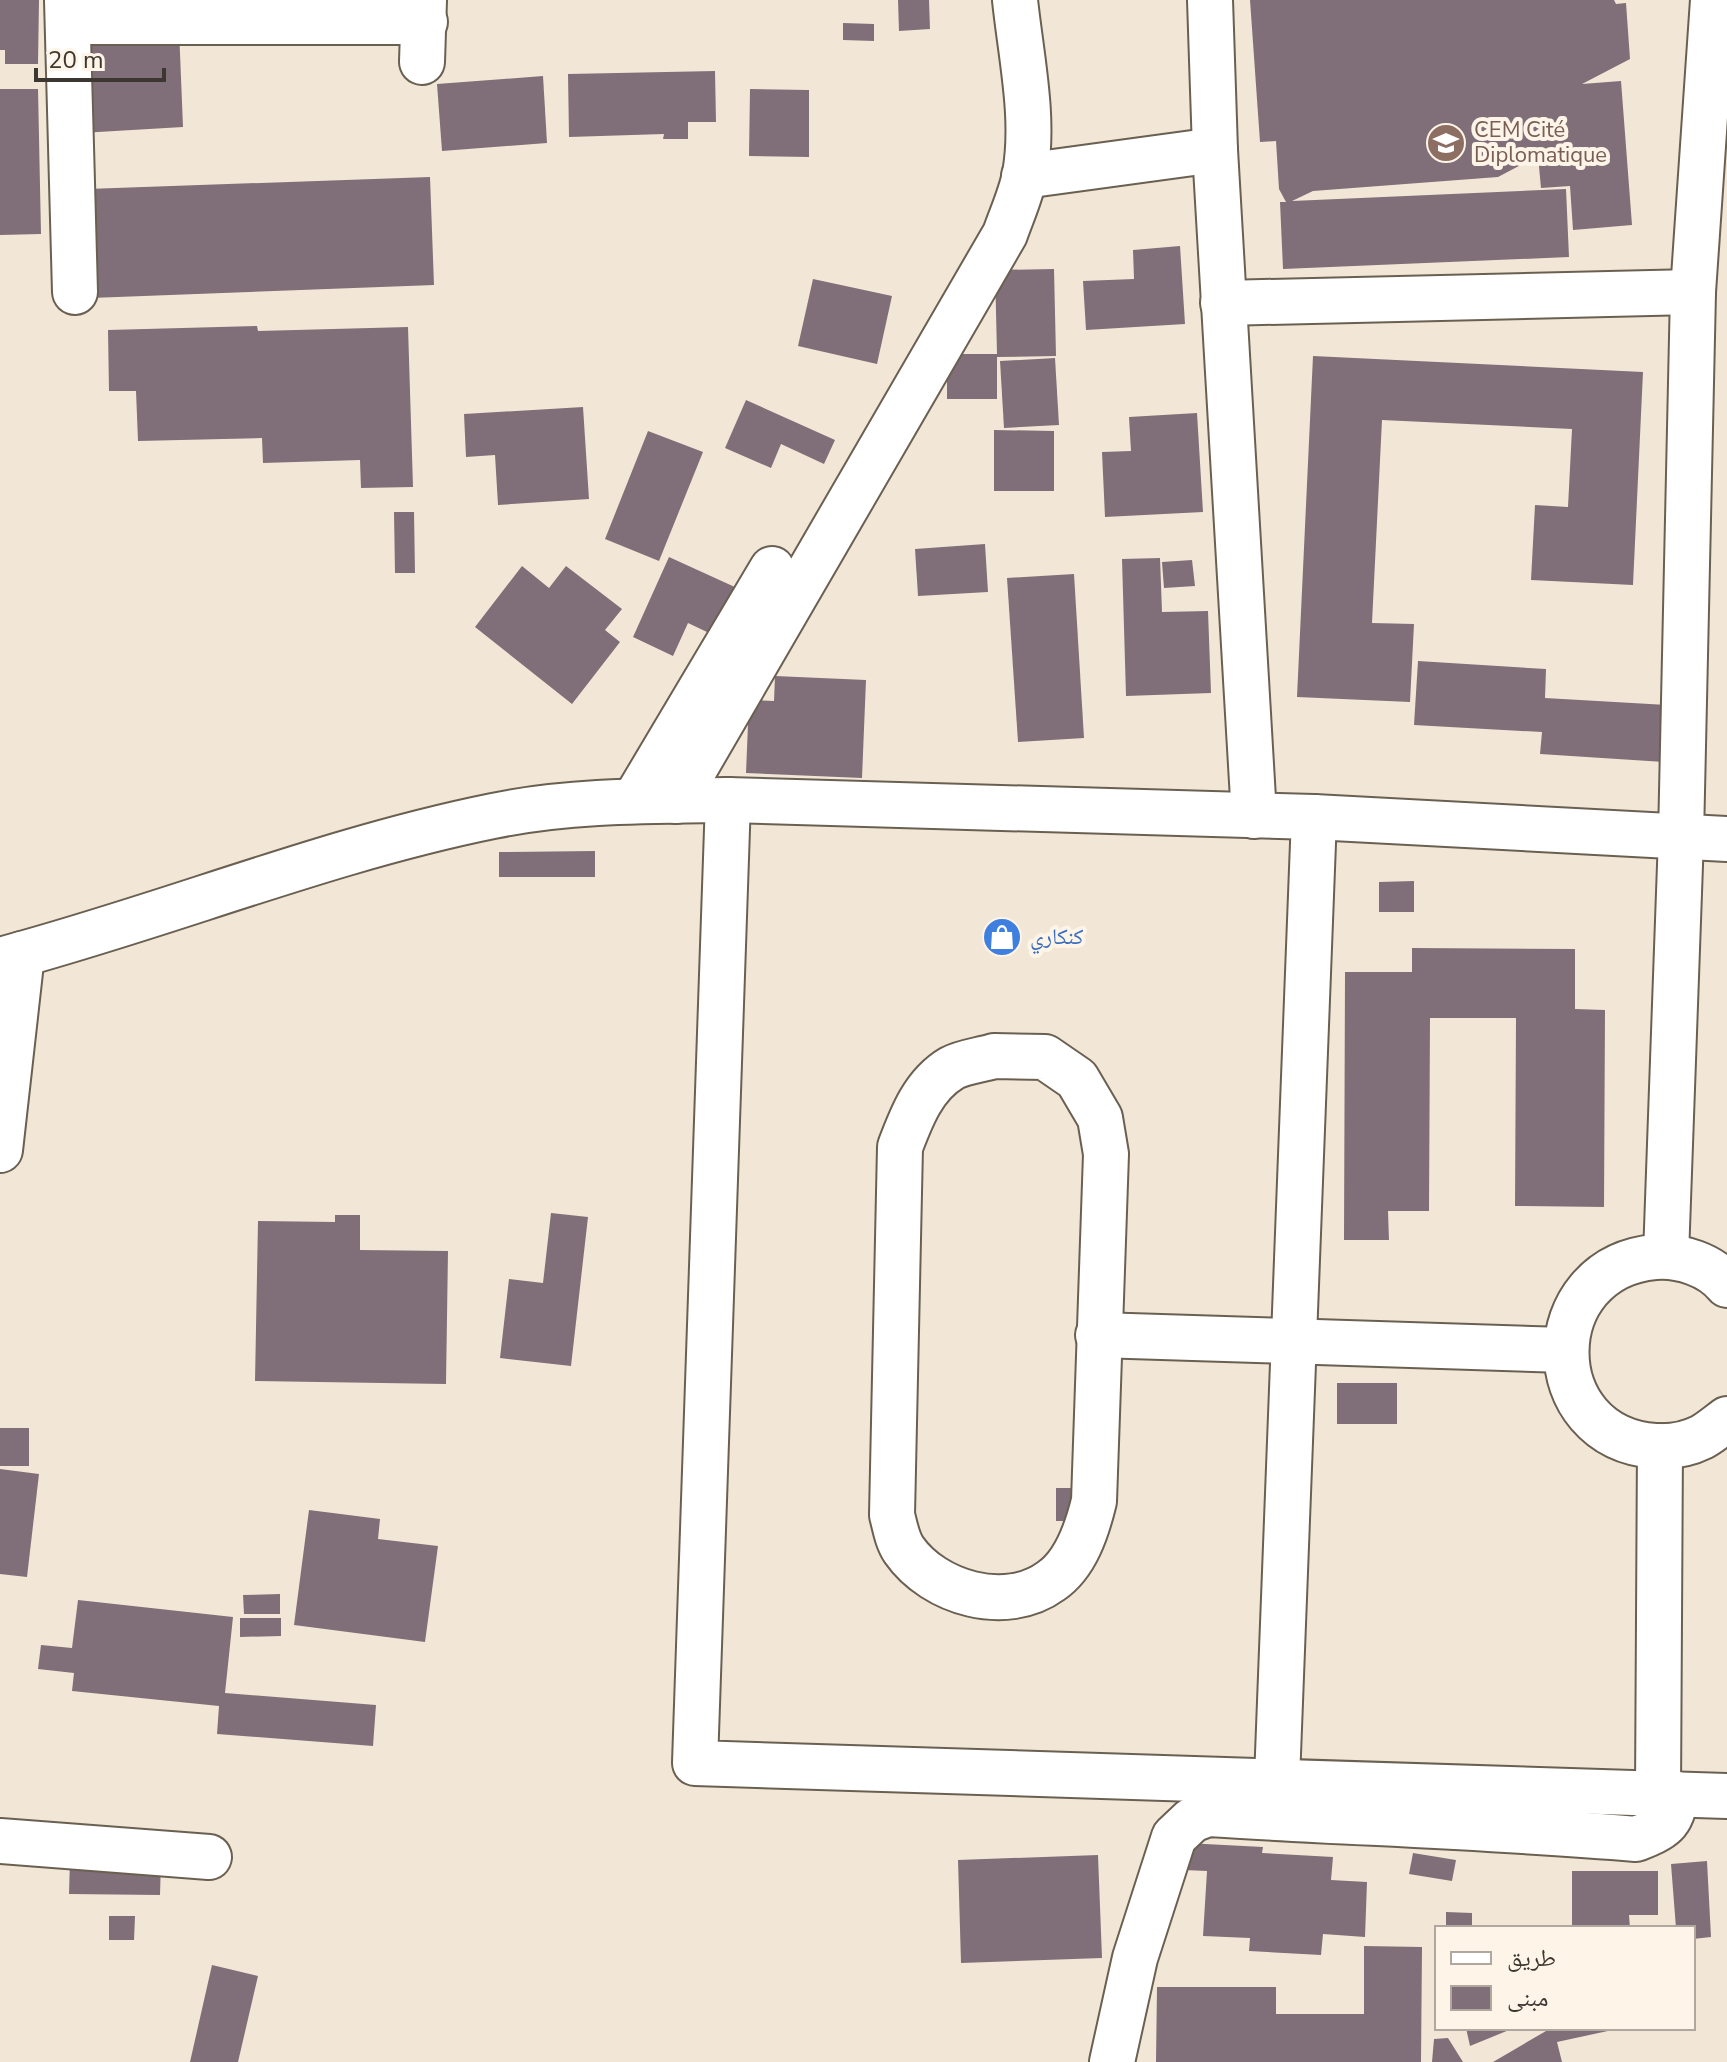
<svg xmlns="http://www.w3.org/2000/svg" width="1727" height="2062" font-family="'Nunito Sans','Noto Naskh Arabic',sans-serif">
  <style>
    .building { fill: #806f78 }
    .lines { fill: none; stroke-linecap: round; stroke-linejoin: round }
    .minor-casing { stroke: #6a6052; stroke-width: 48 }
    .tertiary-casing { stroke: #6a6052; stroke-width: 48 }
    .minor { stroke: #fff; stroke-width: 44 }
    .tertiary { stroke: #fff; stroke-width: 44 }
    .labels { text-anchor: middle; dominant-baseline: central; stroke-width: 8; stroke-linejoin: round; paint-order: stroke }
    .education-label { font-size: 22px; fill: #785e54; stroke: #fef4e7; text-anchor: start }
    .shop-label { font-size: 22px; fill: #366cbe; stroke: #fef4e7; text-anchor: start }
  </style>
  <rect width="100%" height="100%" fill="#f2e7d7"/>
  <g class="building">
    <path d="M 0,0 L 39,0 L 38,64 L 5,64 L 5,50 L 0,50 Z"/>
    <path d="M 898,0 L 929,0 L 930,29 L 899,31 Z"/>
    <path d="M 1250,0 L 1614,0 L 1616,4 L 1626,3 L 1630,59 L 1582,84 L 1621,81 L 1632,225 L 1573,230 L 1570,186 L 1541,188 L 1538,156 L 1498,177 L 1313,191 L 1292,201 L 1566,189 L 1569,257 L 1283,269 L 1280,202 L 1286,202 L 1279,189 L 1276,141 L 1260,142 Z"/>
    <path d="M 843,23 L 874,24 L 874,41 L 843,40 Z"/>
    <path d="M 179,29 L 183,127 L 81,133 L 77,33 Z"/>
    <path d="M 715,71 L 716,122 L 688,122 L 688,139 L 663,139 L 664,134 L 569,137 L 568,74 Z"/>
    <path d="M 543,76 L 547,143 L 442,151 L 437,84 Z"/>
    <path d="M 0,89 L 38,89 L 41,234 L 0,235 Z"/>
    <path d="M 750,89 L 809,90 L 809,157 L 749,156 Z"/>
    <path d="M 430,177 L 434,285 L 91,298 L 87,189 Z"/>
    <path d="M 1180,246 L 1185,324 L 1086,330 L 1083,281 L 1134,279 L 1133,250 Z"/>
    <path d="M 1054,269 L 1056,356 L 997,357 L 997,399 L 947,399 L 947,354 L 997,354 L 995,270 Z"/>
    <path d="M 813,279 L 892,296 L 877,364 L 798,346 Z"/>
    <path d="M 257,326 L 258,331 L 408,327 L 413,487 L 361,488 L 360,460 L 263,463 L 262,438 L 138,441 L 136,391 L 109,391 L 108,330 Z"/>
    <path d="M 1313,356 L 1643,372 L 1633,585 L 1531,580 L 1535,505 L 1568,507 L 1572,429 L 1382,420 L 1372,623 L 1414,624 L 1410,702 L 1297,697 Z"/>
    <path d="M 1055,358 L 1059,425 L 1004,428 L 1000,361 Z"/>
    <path d="M 746,400 L 835,440 L 824,464 L 781,444 L 771,468 L 725,448 Z"/>
    <path d="M 583,407 L 589,499 L 498,505 L 495,455 L 466,457 L 464,414 Z"/>
    <path d="M 1197,413 L 1203,512 L 1105,517 L 1102,452 L 1131,451 L 1129,417 Z"/>
    <path d="M 994,430 L 1054,431 L 1054,491 L 994,491 Z"/>
    <path d="M 648,431 L 703,452 L 659,561 L 605,539 Z"/>
    <path d="M 394,512 L 414,512 L 415,573 L 395,573 Z"/>
    <path d="M 985,544 L 988,592 L 918,596 L 915,549 Z"/>
    <path d="M 669,557 L 748,593 L 726,641 L 688,623 L 673,656 L 633,637 Z"/>
    <path d="M 1160,558 L 1162,612 L 1208,611 L 1211,693 L 1126,696 L 1122,559 Z"/>
    <path d="M 1192,560 L 1195,586 L 1164,588 L 1162,562 Z"/>
    <path d="M 522,566 L 549,588 L 566,566 L 622,609 L 605,630 L 620,642 L 572,704 L 475,627 Z"/>
    <path d="M 1074,574 L 1084,738 L 1018,742 L 1007,578 Z"/>
    <path d="M 1418,661 L 1546,669 L 1545,698 L 1667,705 L 1664,762 L 1540,754 L 1542,732 L 1414,725 Z"/>
    <path d="M 775,676 L 866,680 L 862,778 L 746,773 L 749,700 L 774,701 Z"/>
    <path d="M 595,851 L 595,877 L 499,877 L 499,852 Z"/>
    <path d="M 1414,881 L 1414,912 L 1379,912 L 1379,882 Z"/>
    <path d="M 1412,948 L 1575,949 L 1575,1009 L 1605,1010 L 1604,1207 L 1515,1206 L 1516,1018 L 1430,1018 L 1429,1211 L 1388,1211 L 1389,1240 L 1344,1240 L 1345,972 L 1412,972 Z"/>
    <path d="M 551,1213 L 588,1217 L 571,1366 L 500,1358 L 509,1279 L 543,1283 Z"/>
    <path d="M 335,1215 L 360,1215 L 360,1250 L 448,1251 L 446,1384 L 255,1381 L 258,1221 L 335,1222 Z"/>
    <rect x="1337" y="1383" width="60" height="41"/>
    <rect x="0" y="1428" width="29" height="38"/>
    <path d="M 0,1469 L 39,1474 L 27,1577 L 0,1574 Z"/>
    <path d="M 1056,1488 L 1089,1488 L 1088,1521 L 1056,1521 Z"/>
    <path d="M 309,1510 L 380,1519 L 378,1539 L 438,1546 L 425,1642 L 294,1625 Z"/>
    <path d="M 280,1594 L 280,1614 L 244,1614 L 243,1595 Z"/>
    <path d="M 78,1600 L 233,1617 L 225,1693 L 376,1705 L 373,1746 L 217,1734 L 219,1706 L 72,1691 L 74,1673 L 38,1669 L 41,1645 L 72,1648 Z"/>
    <path d="M 240,1618 L 281,1618 L 281,1636 L 240,1637 Z"/>
    <path d="M 1186,1843 L 1263,1847 L 1262,1853 L 1333,1857 L 1331,1880 L 1367,1882 L 1365,1937 L 1323,1934 L 1321,1955 L 1249,1951 L 1250,1938 L 1203,1936 L 1207,1871 L 1184,1870 Z"/>
    <path d="M 1413,1853 L 1456,1860 L 1452,1881 L 1409,1874 Z"/>
    <path d="M 1098,1855 L 1102,1958 L 961,1963 L 958,1860 Z"/>
    <path d="M 70,1859 L 161,1860 L 160,1895 L 69,1894 Z"/>
    <path d="M 1707,1861 L 1711,1937 L 1693,1939 L 1693,1928 L 1676,1928 L 1671,1864 Z"/>
    <path d="M 1572,1871 L 1658,1871 L 1658,1915 L 1629,1915 L 1630,1928 L 1572,1928 Z"/>
    <path d="M 1446,1912 L 1472,1913 L 1472,1928 L 1446,1928 Z"/>
    <path d="M 109,1916 L 135,1916 L 134,1940 L 109,1940 Z"/>
    <path d="M 1364,1946 L 1422,1947 L 1421,2062 L 1156,2062 L 1157,1987 L 1276,1987 L 1276,2014 L 1364,2014 Z"/>
    <path d="M 212,1965 L 258,1976 L 238,2062 L 190,2062 Z"/>
    <path d="M 1466,2028 L 1514,2028 L 1470,2046 Z"/>
    <path d="M 1546,2028 L 1617,2028 L 1617,2029 L 1557,2042 L 1562,2062 L 1493,2062 L 1546,2031 Z"/>
    <path d="M 1448,2038 L 1463,2062 L 1432,2062 L 1434,2039 Z"/>
  </g>
  <g class="lines">
    <g class="minor-casing">
      <g id="minor">
        <path d="M 67,0 L 75,292"/>
        <path d="M 1210,0 L 1215,150 L 1254,816"/>
        <path d="M 68,22 L 425,22"/>
        <path d="M 422,62 L 424,0"/>
        <path d="M 1024,176 L 1215,150"/>
        <path d="M 1223,303 L 1693,292"/>
        <path d="M 728,800 L 695,1763 L 1727,1796"/>
        <path d="M 634,801 L 772,569"/>
        <path d="M 676,801 L 1005,234 C 1012,214 1021,195 1025,174 C 1035,118 1021,57 1015,0"/>
        <path d="M 994,1056 L 1045,1057 L 1077,1079 L 1100,1118 L 1106,1154 L 1094,1501 C 1087,1530 1076,1564 1051,1581 C 1006,1614 934,1593 904,1550 C 897,1540 895,1526 892,1515 L 900,1147 C 911,1118 923,1085 952,1068 C 963,1062 981,1060 994,1056 Z"/>
        <path d="M 0,1150 L 22,954"/>
        <path d="M 1666,1256 L 1681,837 L 1693,292 L 1713,0"/>
        <path d="M 1727,1285 C 1711,1265 1680,1255 1655,1257 C 1537,1268 1537,1437 1655,1446 C 1670,1447 1688,1444 1702,1437 C 1711,1432 1719,1425 1727,1419"/>
        <path d="M 1098,1335 L 1565,1350"/>
        <path d="M 1277,1780 L 1314,817"/>
        <path d="M 1658,1793 L 1660,1446"/>
        <path d="M 0,1841 L 209,1857"/>
        <path d="M 1112,2062 L 1135,1958 L 1174,1837 L 1192,1820 L 1208,1814 C 1351,1823 1493,1827 1636,1839 C 1663,1828 1673,1824 1676,1794"/>
      </g>
    </g>
    <g class="tertiary-casing">
      <path id="tertiary" d="M 0,960 C 166,916 325,850 493,816 C 570,800 650,801 728,800 L 1314,817 L 1727,839"/>
    </g>
    <use href="#minor" class="minor"/>
    <use href="#tertiary" class="tertiary"/>
  </g>
  <defs>
    <g id="school-disc" transform="scale(2)"><circle r="9.5" fill="#8d6e63" stroke="#fef4e7"/><path d="M0-5L7-2L0 1L-7-2ZM-4 1L0 2.5L4 1V4Q0 6-4 4Z" fill="#fff"/></g>
    <g id="shop-disc" transform="scale(2)"><circle r="9.5" fill="#3f7fe0" stroke="#fef4e7"/><path d="M-5-2.5h2.3a2.7 3.5 0 0 1 5.4 0H5L5.5 6h-11ZM-1.5-2.5h3a1.5 2.3 0 0 0-3 0Z" fill="#fff"/></g>
  </defs>
  <g fill-rule="evenodd">
    <use href="#school-disc" x="1446" y="143"/>
    <use href="#shop-disc" x="1002" y="937"/>
  </g>
  <g class="labels">
    <g class="education-label">
      <text x="1474" y="130">CEM Cité<tspan x="1474" dy="25">Diplomatique</tspan></text>
    </g>
    <g class="shop-label">
      <text x="1030" y="937">كنكاري</text>
    </g>
  </g>
  <rect x="1435" y="1926" width="260" height="104" fill="#fef4e7" stroke="#b0a89e" stroke-width="2"/>
  <rect x="1451" y="1952" width="40" height="12" fill="#ffffff" stroke="#b0a89e" stroke-width="2"/>
  <text x="1507" y="1966" font-size="24" fill="#3c3731">طريق</text>
  <rect x="1451" y="1986" width="40" height="24" fill="#806f78" stroke="#b0a89e" stroke-width="2"/>
  <text x="1507" y="2006" font-size="24" fill="#3c3731">مبنى</text>
  <path d="M36 68v12h128v-12" fill="none" stroke="#3c3731" stroke-width="4"/>
  <text x="48" y="68" font-size="24" fill="#3c3731" stroke="#fef4e7" stroke-width="6" paint-order="stroke">20 m</text>
</svg>
